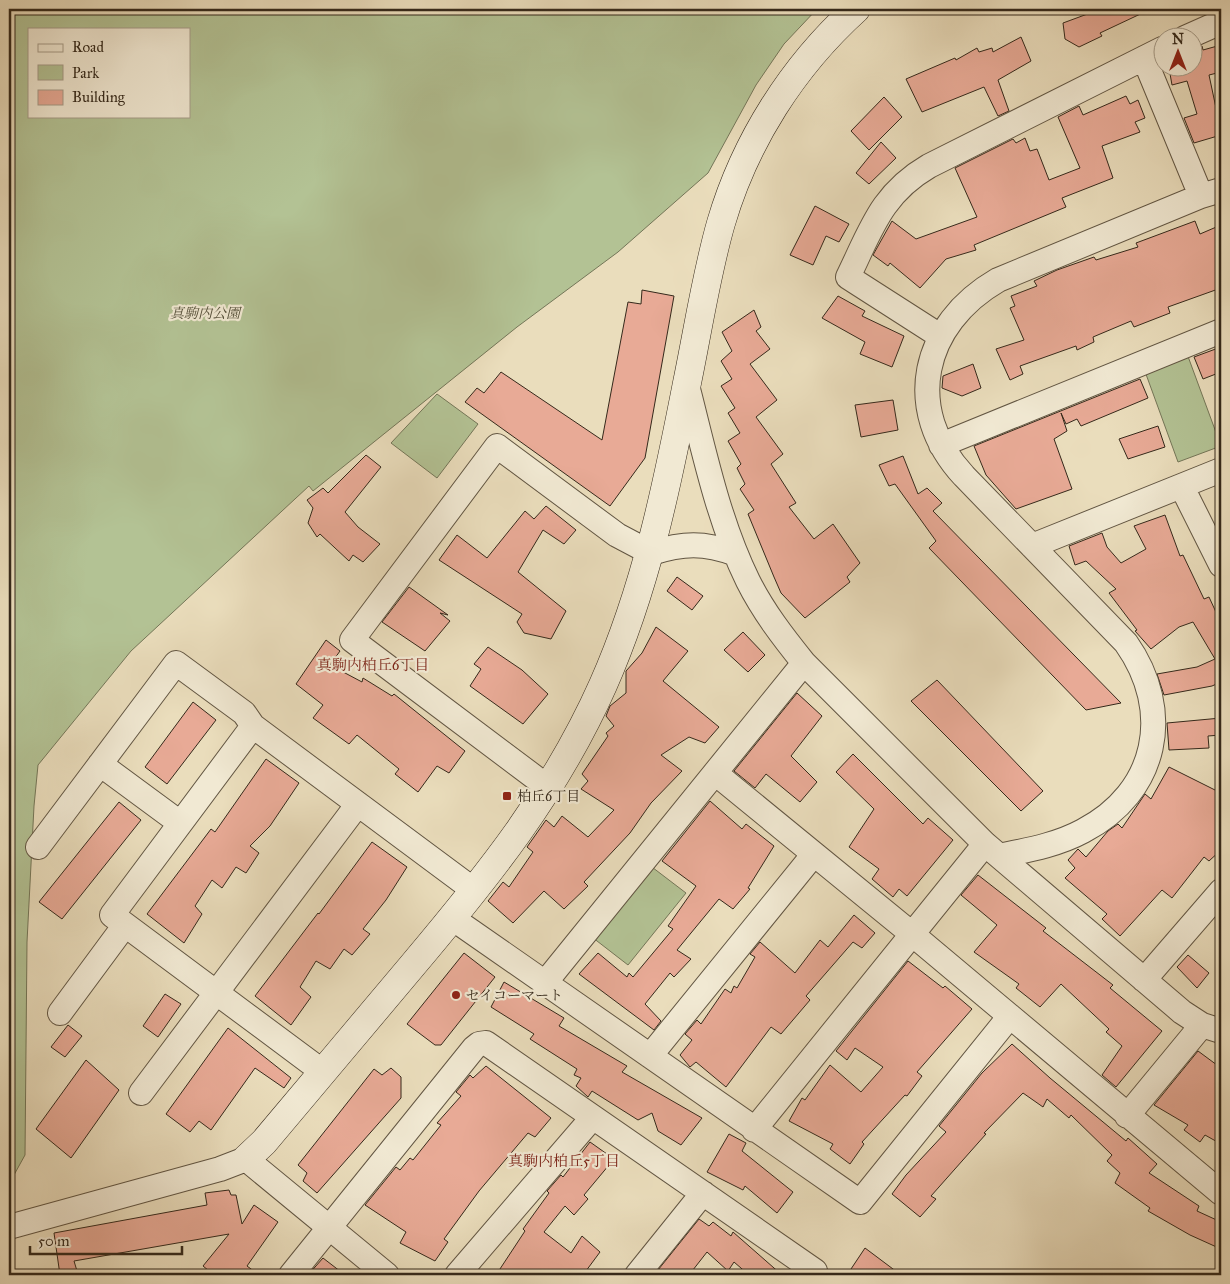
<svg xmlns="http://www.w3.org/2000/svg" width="1230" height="1284" font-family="'IM FELL Great Primer','Noto Serif JP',serif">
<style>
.green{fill:#b3c294;stroke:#747658;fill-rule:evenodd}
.building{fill:#e8aa96;stroke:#35291b}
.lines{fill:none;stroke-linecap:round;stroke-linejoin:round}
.street-casing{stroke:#625643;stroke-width:26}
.secondary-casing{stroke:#35291b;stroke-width:29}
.street{stroke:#f1e9d3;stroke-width:24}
.secondary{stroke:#f1e9d3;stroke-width:28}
.poi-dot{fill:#8f2418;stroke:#f1e9d3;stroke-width:2}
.labels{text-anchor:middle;stroke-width:4.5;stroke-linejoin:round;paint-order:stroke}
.park-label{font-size:14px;font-style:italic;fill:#544f39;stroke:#f1e9d3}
.poi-label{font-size:14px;fill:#35291b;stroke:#f1e9d3;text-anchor:start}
.neighbourhood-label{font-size:15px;fill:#7a1f14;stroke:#f1e9d3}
</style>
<rect width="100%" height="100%" fill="#eaddbc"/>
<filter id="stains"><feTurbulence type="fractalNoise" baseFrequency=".004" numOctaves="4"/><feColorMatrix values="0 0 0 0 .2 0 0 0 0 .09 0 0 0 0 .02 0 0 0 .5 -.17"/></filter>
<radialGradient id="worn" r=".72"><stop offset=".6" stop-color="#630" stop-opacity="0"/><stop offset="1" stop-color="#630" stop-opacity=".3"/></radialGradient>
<path class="green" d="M9 9H817L784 44 756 85 708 173 618 252 517 327 313 491 309 486 131 651 38 765 34 806 27 942 25 1155 9 1184ZM29 29H189V116H29Z
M1186 351 1221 446 1178 462 1143 366Z
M437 394 478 424 437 478 391 443Z
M644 861 686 893 628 965 588 934Z"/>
<path class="building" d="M1101 9H1151L1100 33 1102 36 1079 47 1065 39 1063 23Z
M1021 37 1031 61 998 80 1009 111 998 116 984 87 922 112 906 79 955 58 956 60 977 48 979 52 992 48 993 52Z
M1221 45V72L1209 75 1216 108 1221 107V135L1194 143 1184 118 1197 114 1187 81 1172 85 1169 68H1192V50L1202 46 1203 50Z
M1126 96 1130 104 1138 100 1145 118 1135 122 1140 132 1102 146 1113 178 1062 198 1066 207 974 245 976 250 946 259 920 288 890 263 888 266 873 255 892 221 916 239 977 217 955 168 1013 139 1016 143 1025 138 1030 151 1037 149 1049 180 1080 168 1058 117 1079 106 1083 115Z
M884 97 902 117 869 150 851 131Z
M881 142 896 158 869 184 856 173Z
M815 206 849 224 839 242 826 236 813 265 790 255Z
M1195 221 1200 234 1221 225V288L1168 307 1170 313 1134 327 1131 321 1093 337 1094 342 1077 350 1076 346 1020 366 1023 374 1010 380 996 349 1024 340 1010 308 1015 306 1011 296 1037 286 1034 281 1057 270 1094 257 1096 260 1138 247 1136 243Z
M642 290 674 296 645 458 610 506 465 402 477 388 484 393 501 372 602 440 628 302 641 304Z
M838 296 865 311 862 316 904 336 892 367 860 354 865 342 822 318Z
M754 310 761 327 756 331 770 349 750 364 777 400 756 417 783 454 771 464 796 503 789 507 814 539 833 524 860 563 847 577 850 582 805 618 781 593 774 577 748 514 754 510 740 489 745 484 737 468 741 464 728 441 740 433 728 413 735 408 721 386 732 379 721 361 732 351 722 332Z
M1221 347V372L1203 379 1194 357Z
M973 364 981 388 962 396 942 388 943 376Z
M1140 379 1148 398 1081 426 1077 419 1066 424 1061 413 1067 431 1054 439 1072 489 1016 509 986 475 974 446Z
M893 400 898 430 861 437 855 405Z
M1158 426 1165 447 1128 459 1119 439Z
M366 455 381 467 345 512 358 527 380 544 363 562 353 555 349 561 320 534 317 537 308 523 313 508 307 500 323 488 328 493Z
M903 456 918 494 927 488 942 503 933 511 1121 703 1086 710 929 548 936 541 895 484 889 486 879 465Z
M546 506 576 530 564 544 543 530 518 572 566 611 551 639 524 633 517 622 522 614 439 560 457 535 487 558 525 511 534 519Z
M1165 515 1180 556 1183 555 1204 599 1209 597 1221 623V682L1212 686 1164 695 1157 674 1197 667 1215 659 1193 622 1179 627 1151 649 1135 631 1137 630 1109 593 1116 589 1086 561 1075 565 1069 546 1102 533 1107 547 1121 563 1146 549 1134 526Z
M677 577 703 596 692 610 667 591Z
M409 587 448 615 440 613 450 621 425 651 382 622Z
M656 627 688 651 663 681 719 727 705 743 689 737 661 755 682 771 651 803 630 833 584 882 588 886 564 909 544 891 513 923 488 901 503 882 509 887 533 852 527 847 546 820 554 827 562 816 588 837 614 810 581 789 588 781 582 774 608 736 606 733 614 726 606 716 610 706 626 693V671L642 653Z
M743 632 765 655 748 672 724 650Z
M326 640 340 651 330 665 362 682 363 678 392 696 394 694 465 751 449 773 437 766 418 792 395 774 399 769 357 735 349 744 313 718 323 705 296 684Z
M488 647 522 670 548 694 523 724 470 686 481 669 474 664Z
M937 680 1043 791 1021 811 911 701Z
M797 693 822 716 791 756 817 782 800 802 766 774 755 788 734 771Z
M193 702 216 720 167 784 145 767Z
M1221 718V735L1208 736 1209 748 1169 750 1167 723Z
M853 754 923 824 928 818 953 840 907 896 899 889 893 897 872 879 879 869 849 847 874 809 836 772Z
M266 759 299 783 270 826 250 846 259 853 246 873 236 867 222 888 212 880 195 906 202 914 184 943 147 914 211 829 215 832Z
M1169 767 1221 793V850L1209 861 1204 857 1172 898 1162 890 1120 936 1102 919 1107 914 1065 878 1075 868 1068 860 1078 849 1086 857 1108 831 1118 824 1122 828 1145 794 1151 799Z
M710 801 742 829 746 824 774 846 748 888 750 889 733 909 719 899 677 950 691 959 674 977 670 973 645 1004 661 1021 654 1030 579 974 598 953 627 977 629 973 633 977 673 929 668 926 696 886 662 861Z
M119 802 141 820 62 919 39 902Z
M372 842 407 867 386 900 363 929 370 934 352 955 344 949 330 969 316 961 300 987 311 997 291 1025 255 996 318 913 319 914Z
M978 875 1046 928 1043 931 1113 985 1110 988 1162 1031 1116 1087 1102 1075 1122 1046 1106 1032 1109 1029 1061 984 1040 1007 1016 988 1019 984 974 952 997 925 961 895Z
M854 915 875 933 862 948 853 942 806 996 810 1000 781 1034 771 1027 726 1087 696 1062 690 1067 680 1055 692 1040 685 1034 697 1020 701 1024 725 989 731 993 734 986 737 988 755 957 750 954 760 942 795 973 820 940 828 947Z
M464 953 495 977 441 1045H435L407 1024Z
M1188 955 1209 973 1197 988 1177 967Z
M908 961 943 988 945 986 972 1009 917 1072 922 1076 907 1096 905 1095 862 1142 864 1144 850 1164 830 1149 833 1144 789 1121 802 1098 805 1100 830 1065 861 1092 883 1067 855 1048 847 1060 836 1051Z
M504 982 564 1018 559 1026 627 1066 622 1072 702 1118 681 1145 658 1131 652 1113 638 1120 592 1091 588 1097 576 1086 581 1078 574 1075 577 1069 530 1039 534 1034 491 1007Z
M165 994 181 1004 158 1037 143 1026Z
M68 1025 82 1036 65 1057 51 1047Z
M228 1028 291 1078 284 1088 255 1068 211 1130 199 1121 190 1132 166 1114Z
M1012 1044 1050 1078 1126 1141 1128 1138 1157 1164 1149 1173 1199 1206 1197 1211 1221 1222V1249L1190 1235 1148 1211 1150 1208 1115 1183 1120 1173 1107 1161 1112 1155 1071 1115 1069 1118 1047 1099 1043 1107 1023 1093 984 1133 986 1134 931 1196 936 1199 920 1217 892 1194 906 1175 946 1132 939 1126 982 1073Z
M1198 1051 1221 1068V1144L1205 1135 1200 1142 1184 1130 1188 1125 1154 1105Z
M86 1060 119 1090 71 1158 36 1129Z
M486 1066 551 1118 535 1137 528 1133 479 1191 444 1239 448 1242 435 1261 400 1243 406 1232 365 1205 396 1167 400 1170 410 1158 413 1160 441 1125 437 1123 461 1096 456 1092 470 1075 473 1078Z
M391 1068 401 1077V1098L317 1193 303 1181 307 1173 298 1165 374 1069 382 1075Z
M729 1134 746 1143 742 1151 793 1192 777 1213 745 1186 743 1190 707 1172Z
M590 1142 614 1159 584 1195 588 1199 574 1215 565 1206 544 1232 571 1253 582 1236 600 1252 583 1275H496L525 1231 523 1229 549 1193 547 1191 561 1175 563 1177Z
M229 1190 231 1195H236L242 1224 254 1205 278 1222 247 1266 259 1275H214L203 1266 229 1234 74 1261 77 1271 60 1275 54 1233 207 1205 205 1193Z
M699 1219 709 1226 713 1222 731 1236 733 1232 782 1275H749L734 1262 728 1271 707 1252 689 1275H654Z
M865 1248 901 1275H847Z
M323 1258 345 1275H308Z"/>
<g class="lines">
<g class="street-casing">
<path id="street" d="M1185 38 1221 22
M1144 58 1201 196
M940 336 848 277C871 230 881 194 929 166L1162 49
M687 385C704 451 718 520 748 581 763 611 783 637 804 663L985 844 1182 1012 1202 1025 1221 1031
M941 445 1221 331
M1182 487 1221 565
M1032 546 1221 470
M253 726 112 915 323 1072
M100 764 180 823
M715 773 912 934 1221 1193
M549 788 352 640 497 446 617 535 651 553C683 543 704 542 736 554
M38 847 176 663 244 713 253 726 475 891
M999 856C1028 850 1057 845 1083 831 1158 792 1174 711 1126 643L964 476C902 409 922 324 998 280L1201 196 1221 190
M452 918 860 1202 1010 1016
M1144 980 1221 891
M544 984 804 663
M60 1013 125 925
M650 1056 814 854
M141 1093 358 804
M1127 1116 1202 1025
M754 1130 985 844
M9 1227 220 1169 246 1159 387 1275
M291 1275 474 1048 479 1044 486 1043 815 1271 811 1275
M457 1275 593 1117
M637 1275 703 1193"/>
</g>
<g class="secondary-casing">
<path id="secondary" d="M246 1159 264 1142C313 1083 363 1025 412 966 487 877 555 793 603 685 646 588 667 486 687 383 698 330 706 275 721 223 745 141 793 66 856 9"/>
</g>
<use href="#street" class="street"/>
<use href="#secondary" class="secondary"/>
</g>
<g class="poi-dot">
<rect x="502" y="791" width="10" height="10" rx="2.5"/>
<circle cx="456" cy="995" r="5"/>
</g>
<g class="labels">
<g class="park-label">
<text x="205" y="318">真駒内公園</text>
</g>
<g class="poi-label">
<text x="517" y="801">柏丘6丁目</text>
<text x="466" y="1000">セイコーマート</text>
</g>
<g class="neighbourhood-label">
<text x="373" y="670">真駒内柏丘6丁目</text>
<text x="564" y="1166">真駒内柏丘5丁目</text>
</g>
</g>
<rect width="1230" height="1284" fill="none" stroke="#eaddbc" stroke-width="30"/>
<rect x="10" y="10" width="1210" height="1264" fill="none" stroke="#35291b" stroke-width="2.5"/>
<rect x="15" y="15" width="1200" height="1254" fill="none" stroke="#35291b"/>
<rect x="28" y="28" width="162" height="90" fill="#f1e9d3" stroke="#a69c89"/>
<rect x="38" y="44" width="25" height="8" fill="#f1e9d3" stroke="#a69c89"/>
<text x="72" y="52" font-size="15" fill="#35291b">Road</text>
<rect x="38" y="65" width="25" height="15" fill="#b3c294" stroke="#a69c89"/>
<text x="72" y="78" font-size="15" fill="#35291b">Park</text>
<rect x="38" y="90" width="25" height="15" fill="#e8aa96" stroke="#a69c89"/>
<text x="72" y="102" font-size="15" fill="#35291b">Building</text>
<g transform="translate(1178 52)"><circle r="24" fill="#f1e9d3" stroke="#a69c89"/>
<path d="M0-4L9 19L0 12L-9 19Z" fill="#8f2418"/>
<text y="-8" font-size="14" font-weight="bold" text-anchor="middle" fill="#35291b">N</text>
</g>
<path d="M30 1246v8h152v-8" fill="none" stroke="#35291b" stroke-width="2.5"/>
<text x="38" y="1246" font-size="15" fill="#35291b" stroke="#f1e9d3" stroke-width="4" paint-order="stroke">50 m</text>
<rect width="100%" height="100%" filter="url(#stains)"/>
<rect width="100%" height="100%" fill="url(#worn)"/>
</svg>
